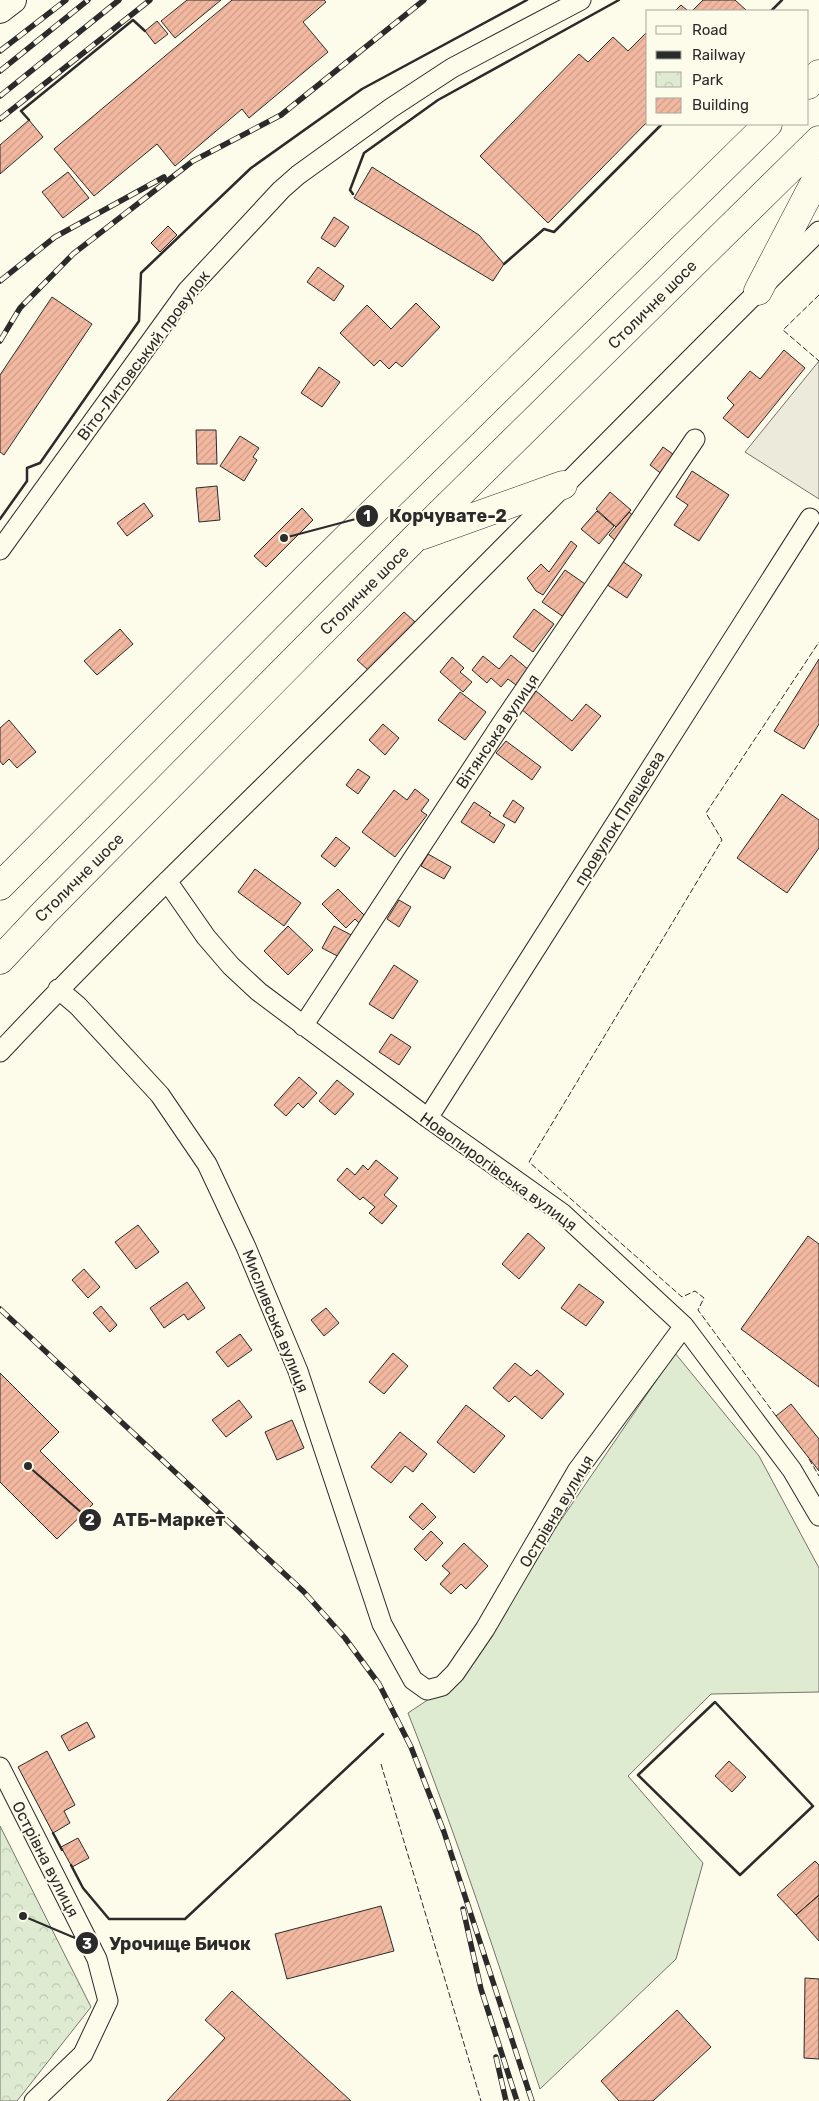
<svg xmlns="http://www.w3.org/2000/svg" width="819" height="2101" font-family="Rubik,sans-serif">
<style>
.green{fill:#deebd1;stroke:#74746e}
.park{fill:url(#park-crowns);stroke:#74746e}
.parking{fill:#eceadb;stroke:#74746e}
.building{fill:url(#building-hatch);stroke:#2b2b2b}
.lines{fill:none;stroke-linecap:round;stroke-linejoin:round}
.street-casing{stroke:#2b2b2b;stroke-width:21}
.secondary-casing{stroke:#2b2b2b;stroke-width:28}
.highway-casing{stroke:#2b2b2b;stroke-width:29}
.street{stroke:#fdfbea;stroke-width:19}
.secondary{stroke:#fdfbea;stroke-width:26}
.highway{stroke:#fdfbea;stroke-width:28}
.rail-casing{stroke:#2b2b2b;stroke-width:5.5}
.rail{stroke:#fdfbea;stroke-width:4;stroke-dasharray:11;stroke-linecap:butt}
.fence{stroke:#2b2b2b;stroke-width:1;stroke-dasharray:6 2.5;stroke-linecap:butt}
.wall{stroke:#2b2b2b;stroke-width:2.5}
.labels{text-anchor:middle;stroke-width:4;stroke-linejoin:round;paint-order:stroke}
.street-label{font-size:16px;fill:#2b2b2b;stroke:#fdfbea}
.leader{fill:none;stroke:#2b2b2b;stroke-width:2}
.callout-dot{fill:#2b2b2b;stroke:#fdfbea;stroke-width:2}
.mark-label{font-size:15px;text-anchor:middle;font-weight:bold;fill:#fff}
.callout-label{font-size:18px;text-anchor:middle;font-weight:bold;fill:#2b2b2b;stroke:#fdfbea;stroke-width:4;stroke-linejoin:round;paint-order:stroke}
</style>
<defs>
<pattern id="park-crowns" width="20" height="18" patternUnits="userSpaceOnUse" patternTransform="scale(1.25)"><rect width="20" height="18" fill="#deebd1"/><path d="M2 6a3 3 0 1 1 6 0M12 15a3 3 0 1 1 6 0" fill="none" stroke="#bfcab4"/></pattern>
<pattern id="building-hatch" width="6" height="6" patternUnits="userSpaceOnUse" patternTransform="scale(1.25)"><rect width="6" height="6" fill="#f2b8a0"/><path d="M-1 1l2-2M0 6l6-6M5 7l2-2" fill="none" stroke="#d09e8a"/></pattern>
</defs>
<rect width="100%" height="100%" fill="#fdfbea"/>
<path class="green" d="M675 1353 759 1456 819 1568V1692L711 1694 628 1776 703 1863 676 1959 540 2089C498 1963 457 1836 408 1713L447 1687Z"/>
<path class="park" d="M0 1826 91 2007 17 2101H0Z"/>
<path class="parking" d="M819 361V499L745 452Z"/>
<path class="building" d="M187 0H221L175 38 161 21Z
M232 0H324L326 2 303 22 328 52 249 118 242 109 175 166 157 144 94 196 54 149Z
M703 0H735L747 11H692Z
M681 5 688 11H675Z
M157 21 168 34 155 44 145 31Z
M648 31V121L548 223 480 156 579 54 588 62 613 37 628 51Z
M29 120 43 137 0 174V145Z
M372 167 479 235 504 264 493 281 354 198Z
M68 172 89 198 63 218 42 192Z
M334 217 349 227 335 247 321 238Z
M168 226 177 235 160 252 151 243Z
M318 267 344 286 334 301 307 282Z
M52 297 92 324 4 455 0 452V375Z
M416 303 440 327 402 367 396 362 389 369 380 360 374 366 340 333 367 305 391 329Z
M784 350 805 368 748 438 723 418 734 405 727 398 750 371 760 379Z
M319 367 340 382 322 407 301 393Z
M196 430H216L217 464H197Z
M240 436 259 448 253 457 257 460 244 481 220 466Z
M663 447 677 457 663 475 650 465Z
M692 471 729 495 699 541 674 525 688 505 676 497Z
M217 486 220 520 199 522 196 488Z
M610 492 631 510 616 527 596 509Z
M144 503 153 516 127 536 117 523Z
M302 508 313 520 266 567 254 556Z
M597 511 614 526 599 544 581 529Z
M629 512 637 519 617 542 609 535Z
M571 541 577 546 543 595 536 591 527 578 541 564 549 572Z
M622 561 642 575 627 598 606 584Z
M565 570 588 586 565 618 542 602Z
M534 609 554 624 533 652 513 637Z
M404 612 415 622 368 670 357 660Z
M120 629 133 644 97 675 84 661Z
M511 655 529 670 516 685 508 679 501 687 491 678 487 683 472 670 483 656 499 669Z
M452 657 464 668 460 672 472 682 463 692 440 672Z
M819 659V724L804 749 774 731Z
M536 691 572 721 586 704 601 716 572 751 521 709Z
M460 692 486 712 465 740 438 720Z
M9 720 36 752 17 768 9 759 3 765 0 761V728Z
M383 724 399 738 385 755 369 740Z
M506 741 541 767 532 780 496 753Z
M358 769 370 777 358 794 346 785Z
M415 789 429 800 421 811 427 815 395 857 362 832 394 790 407 800Z
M782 794 819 820V848L787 893 737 858Z
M513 800 524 808 515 823 503 816Z
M474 802 491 813 489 815 505 825 494 843 461 822Z
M336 837 350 848 335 867 321 856Z
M428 854 451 867 444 879 421 866Z
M255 869 301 903 284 926 238 892Z
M338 889 366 917 359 923 355 919 346 928 322 904Z
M399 900 411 907 399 927 387 919Z
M288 926 313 950 288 975 264 951Z
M334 926 355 937 343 959 322 948Z
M394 965 418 981 393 1019 369 1004Z
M391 1034 411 1047 399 1065 379 1052Z
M299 1077 317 1093 303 1108 298 1103 286 1116 274 1105Z
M337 1080 354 1094 335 1115 319 1101Z
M376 1160 398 1178 384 1195 397 1206 382 1224 369 1213 375 1207 363 1197 360 1200 337 1180 347 1168 355 1175 363 1165 368 1170Z
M138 1225 159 1252 136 1269 115 1242Z
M528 1233 545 1248 519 1279 502 1264Z
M808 1236 819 1244V1387L741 1329Z
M84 1269 100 1287 88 1298 72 1280Z
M187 1282 205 1308 188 1320 184 1314 164 1328 150 1308Z
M579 1284 604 1302 586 1326 561 1308Z
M101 1306 117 1325 110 1332 93 1313Z
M326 1308 339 1323 324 1336 311 1320Z
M240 1334 252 1350 228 1367 216 1352Z
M393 1353 408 1366 384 1394 369 1382Z
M515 1363 531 1376 537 1370 564 1394 542 1419 515 1396 509 1402 493 1388Z
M0 1373 59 1432 40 1451 93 1504 57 1539 0 1482Z
M239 1400 252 1417 226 1437 212 1420Z
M791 1404 819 1439V1471L776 1416Z
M466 1405 505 1436 474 1473 437 1442Z
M292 1420 304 1448 277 1460 265 1432Z
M400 1432 427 1454 413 1472 405 1466 391 1483 371 1467Z
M422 1503 436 1517 423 1530 409 1517Z
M431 1531 443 1543 426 1561 414 1549Z
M464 1543 488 1566 466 1589 461 1584 451 1594 440 1584 450 1573 442 1566Z
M87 1722 95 1737 69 1751 61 1736Z
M47 1751 75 1805 64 1811 70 1823 53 1833 18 1767Z
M729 1761 746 1777 732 1792 715 1776Z
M78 1838 89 1858 72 1867 61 1847Z
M815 1861 819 1865V1895L796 1915 777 1895Z
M819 1895V1941L796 1915Z
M381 1906 394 1951 287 1979 275 1934Z
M805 1978 819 1979V2059L804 2058Z
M232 1991 351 2101H167L225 2038 205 2020Z
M677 2010 711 2047 653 2101H619L601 2081Z"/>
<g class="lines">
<g class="street-casing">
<path id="street" d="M0 550 187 291 281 190 298 175 391 108 452 68 581 0
M167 881 206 937 231 966 259 992 428 1118 562 1213 684 1326 792 1470 819 1516
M58 989 78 1006 160 1095 207 1164 246 1247 298 1371 382 1624 413 1680 427 1690 442 1686 455 1673 485 1629 577 1471 684 1326
M303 1026 502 723 695 439
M0 1052C117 927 241 810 362 689 515 537 665 382 819 231
M428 1118 810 518
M0 1767 97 1959 108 2001 83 2054 34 2101"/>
</g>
<g class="secondary-casing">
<path id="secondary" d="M0 10 13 0"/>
</g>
<g class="highway-casing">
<path id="highway" d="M808 85 819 74
M758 291 819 174
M423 535 563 485
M0 886 313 571 768 124
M0 960 45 912 415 538 819 140"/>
</g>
<use href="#street" class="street"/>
<use href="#secondary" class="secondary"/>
<use href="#highway" class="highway"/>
<g class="rail-casing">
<path id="rail" d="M0 51 66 0
M0 71 88 0
M0 96 119 0
M0 119 150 0
M0 281 55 237 164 177
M0 341 20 308 73 254 193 161 281 115 424 0
M0 1309 304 1592 345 1638 379 1684 411 1747 444 1832 532 2101
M463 1909 481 1989 517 2101
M496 2057 506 2101"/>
</g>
<use href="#rail" class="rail"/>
<path class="fence" d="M819 295 783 330 819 361
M776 1416 698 1310 704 1298 695 1291 682 1297 529 1162 722 840 706 813 819 642
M809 1459 819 1476
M381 1764 481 2101"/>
<path class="wall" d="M771 11 782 0
M29 120 21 111 133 20 145 31
M353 194 350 190 364 153 438 100 619 0
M504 264 544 229 554 232 662 124
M0 519 27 481V468L40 463 139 321 141 273 251 168 362 89 527 0
M715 1702 813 1806 740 1875 638 1775Z
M53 1833 62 1850
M71 1865 83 1888 109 1919H185L383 1734"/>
</g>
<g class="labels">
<g class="street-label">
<text transform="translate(652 304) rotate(-45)" y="6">Столичне шосе</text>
<text transform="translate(143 355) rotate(-53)" y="6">Віто-Литовський провулок</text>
<text transform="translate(364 590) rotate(-45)" y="6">Столичне шосе</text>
<text transform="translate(497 731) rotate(-56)" y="6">Вітянська вулиця</text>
<text transform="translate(619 818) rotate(-58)" y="6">провулок Плещеєва</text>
<text transform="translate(79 877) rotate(-45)" y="6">Столичне шосе</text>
<text transform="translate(499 1171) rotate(36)" y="6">Новопирогівська вулиця</text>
<text transform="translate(276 1321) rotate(68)" y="6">Мисливська вулиця</text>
<text transform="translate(556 1511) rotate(-59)" y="6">Острівна вулиця</text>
<text transform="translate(46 1859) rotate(63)" y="6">Острівна вулиця</text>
</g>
</g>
<path class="leader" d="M284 538L367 516M28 1466L90 1520M23 1916L87 1943"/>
<g class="callout-dot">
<circle cx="284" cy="538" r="5"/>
<circle cx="28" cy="1466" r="5"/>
<circle cx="23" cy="1916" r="5"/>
<circle cx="367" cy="516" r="12"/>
<circle cx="90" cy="1520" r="12"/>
<circle cx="87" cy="1943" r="12"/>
</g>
<g class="mark-label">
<text x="367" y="521">1</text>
<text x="90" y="1525">2</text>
<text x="87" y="1949">3</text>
</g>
<g class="callout-label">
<text x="448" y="522">Корчувате-2</text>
<text x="169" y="1526">АТБ-Маркет</text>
<text x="180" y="1950">Урочище Бичок</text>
</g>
<rect x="646" y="10" width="162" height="115" fill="#fdfbea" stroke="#a9a89e"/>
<rect x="656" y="26" width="25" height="8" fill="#fdfbea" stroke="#a9a89e"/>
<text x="692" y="35" font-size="15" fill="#2b2b2b">Road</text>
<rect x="656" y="51" width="25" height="8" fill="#2b2b2b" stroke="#a9a89e"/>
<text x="692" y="60" font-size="15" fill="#2b2b2b">Railway</text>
<rect x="656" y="72" width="25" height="15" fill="url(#park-crowns)" stroke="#a9a89e"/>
<text x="692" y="85" font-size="15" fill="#2b2b2b">Park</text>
<rect x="656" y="98" width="25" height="15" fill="url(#building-hatch)" stroke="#a9a89e"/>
<text x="692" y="110" font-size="15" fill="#2b2b2b">Building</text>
</svg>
